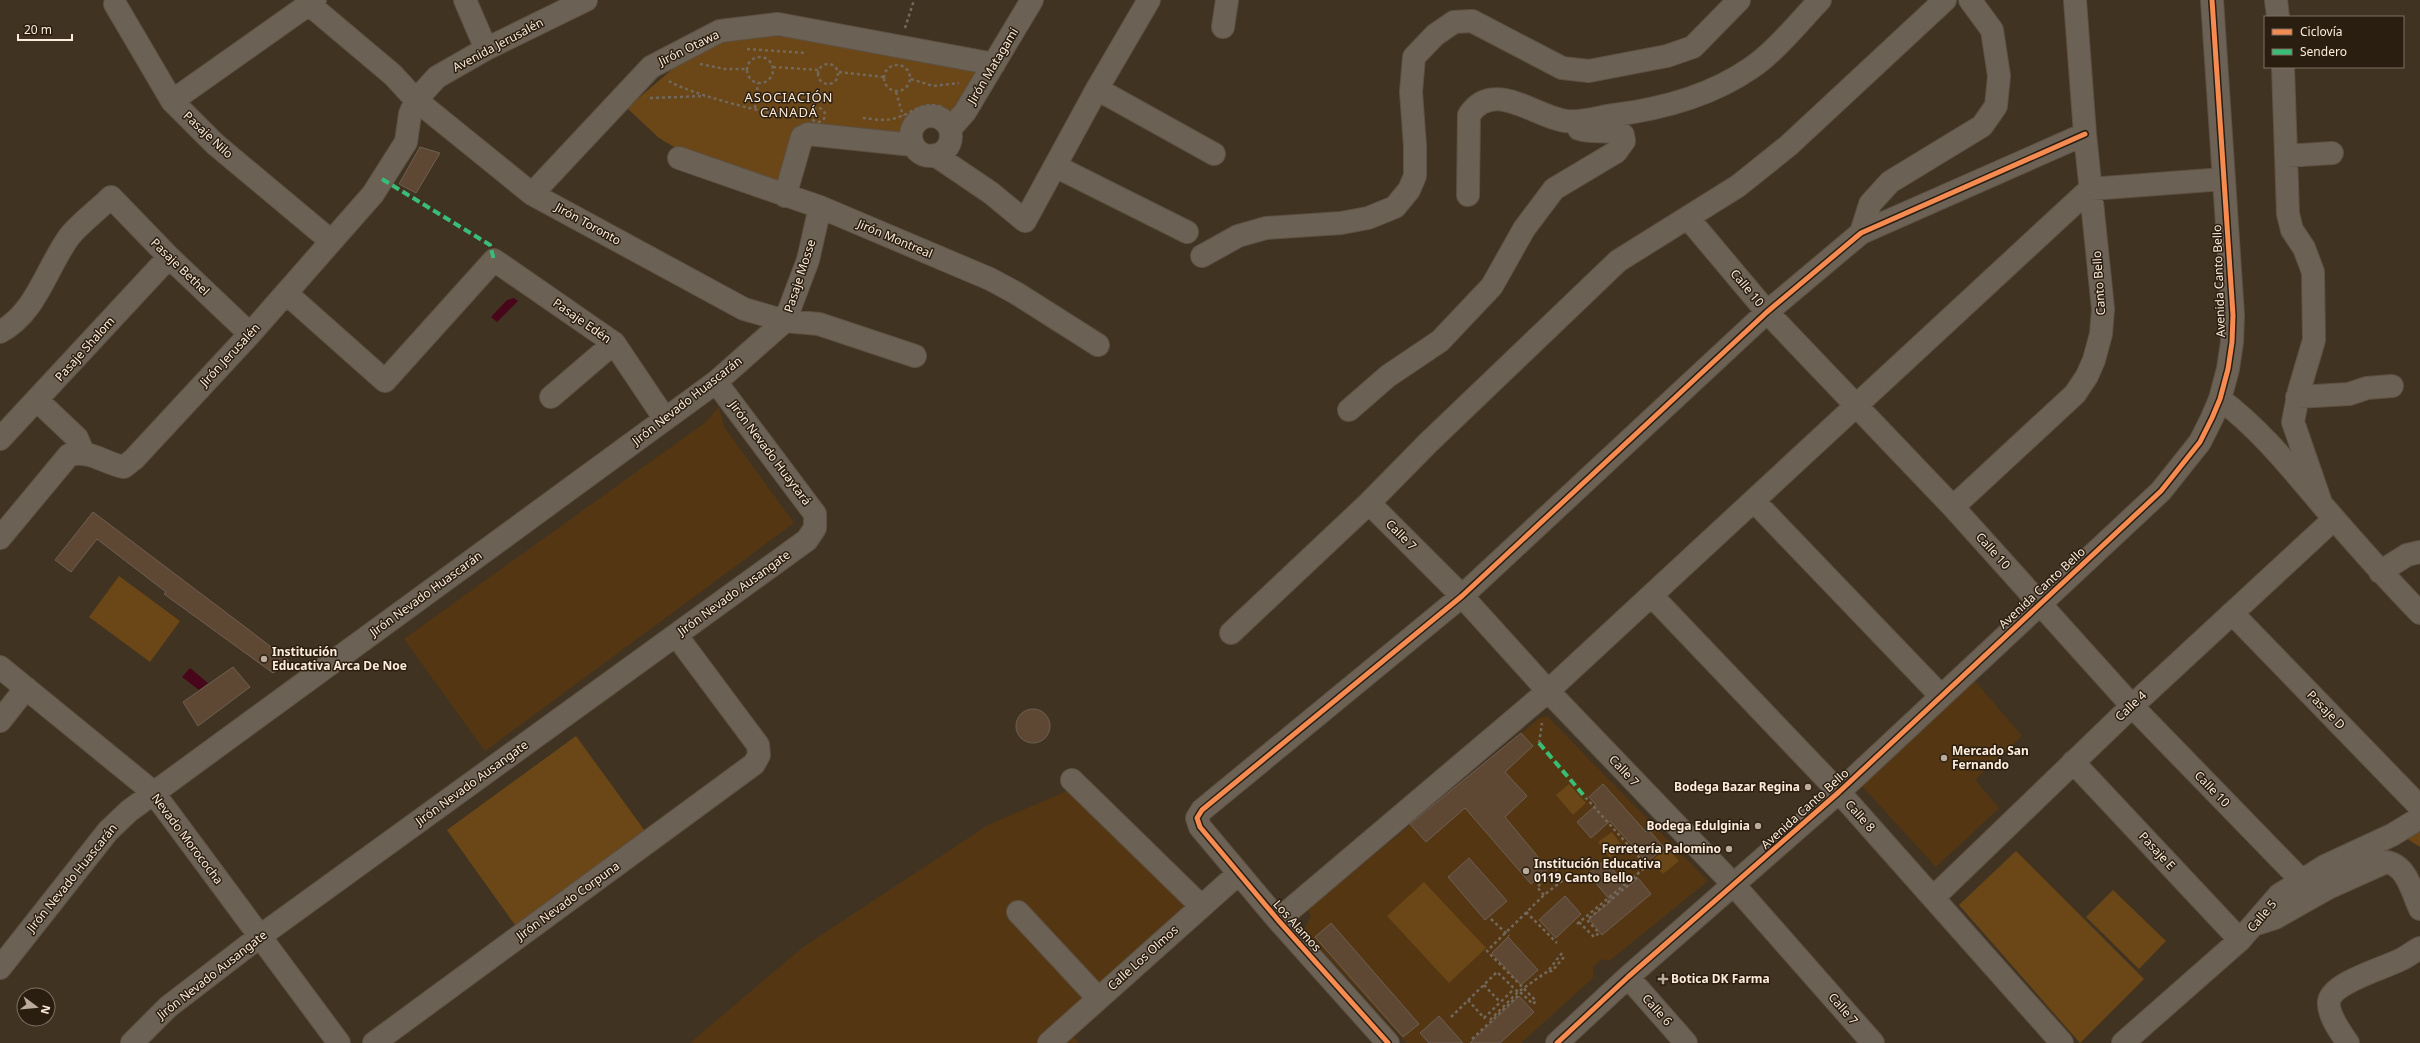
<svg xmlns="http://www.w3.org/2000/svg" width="2420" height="1043" font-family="'Noto Sans',sans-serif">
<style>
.built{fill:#543712}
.green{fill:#6b4717}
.water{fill:#48061b}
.building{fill:#5e4733;stroke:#6e6054}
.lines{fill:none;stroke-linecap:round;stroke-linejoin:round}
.minor-casing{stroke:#5d5143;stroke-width:24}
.path{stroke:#72685c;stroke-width:2.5;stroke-dasharray:3 3;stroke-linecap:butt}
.minor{stroke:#6c6155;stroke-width:22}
.quiet{stroke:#3abd76;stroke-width:4;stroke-dasharray:8 4;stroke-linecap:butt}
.cycleway-casing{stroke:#2a1e11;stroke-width:8}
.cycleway{stroke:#f68b52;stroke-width:5}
.poi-dot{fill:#bbab9a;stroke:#2a1e11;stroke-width:1.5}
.labels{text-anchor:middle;stroke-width:3;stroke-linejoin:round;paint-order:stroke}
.street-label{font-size:12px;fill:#fdecdb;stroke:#2a1e11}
.poi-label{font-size:12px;font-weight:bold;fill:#fdecdb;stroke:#2a1e11;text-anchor:start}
.neighbourhood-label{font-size:13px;letter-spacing:1px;fill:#fdecdb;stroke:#2a1e11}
</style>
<rect width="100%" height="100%" fill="#413321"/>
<path class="built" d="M719 407 724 427 794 523 485 751 404 639 706 422Z
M1973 679 2022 736 1975 780 1999 808 1936 867 1861 785Z
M1547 716 1708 881 1609 961 1602 959 1593 967V978L1521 1043H1407L1304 930 1311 916 1307 910 1540 718Z
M1090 781 1200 893 1060 1021 1079 1043H690L802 948 988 825Z"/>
<path class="green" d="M769 35 815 40 981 69 950 112C916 109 914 101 900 138L805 130 782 188 686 154 659 138 627 108 676 66 723 41Z
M119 576 180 621 150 662 89 617Z
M576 736 645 831 515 925 447 830Z
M1569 784 1586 803 1573 815 1556 795Z
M2420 826V847L2406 838Z
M1612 832 1623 847 1610 858 1598 842Z
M1667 848 1679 861 1663 874 1651 861Z
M2016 851 2144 979 2080 1043 1959 905Z
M1424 882 1486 948 1449 983 1387 916Z
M2113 890 2166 941 2139 969 2086 917Z"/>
<path class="water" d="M514 298 518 301 497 322 491 317 507 300Z
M190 668 208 683 199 690 182 677Z"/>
<path class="building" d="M420 147 440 153 416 193 399 184Z
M93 512 253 633 289 661 273 673 164 594 166 592 97 539 71 572 55 560Z
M233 667 250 687 198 726 183 702Z
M1016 726a17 17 0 1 1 34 0a17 17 0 1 1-34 0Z
M1521 733 1533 746 1505 772 1527 796 1505 817 1548 869 1531 884 1465 808 1426 842 1410 824Z
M1603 784 1646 832 1649 830 1664 848 1647 862 1610 821 1591 838 1577 822 1596 805 1589 797Z
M1469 858 1507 901 1485 920 1448 877Z
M1605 860 1627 887 1638 878 1651 894 1602 935 1589 919 1611 901 1588 874Z
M1565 896 1581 914 1556 938 1539 920Z
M1331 923 1419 1024 1403 1037 1315 937Z
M1508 937 1538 970 1521 985 1492 953Z
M1519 996 1534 1012 1500 1043H1470Z
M1439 1016 1463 1043H1429L1420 1033Z"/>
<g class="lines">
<g class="minor-casing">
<path id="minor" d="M465 0 486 49
M2276 0 2278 17
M115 4 172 101 215 144 331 241
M310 5 393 75 416 100 532 194 744 309 785 321 819 324 915 356
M1223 27 1227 0
M2283 67 2288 214 2292 230 2304 248 2313 272 2314 340 2299 391 2293 422 2321 503
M1097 89 1214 154
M172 101 315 0
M911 136a20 20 0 1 1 40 0a20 20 0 1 1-40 0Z
M950 129 965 112 1032 0
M935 155 991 193 1025 221 1097 89 1149 0
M2286 156 2332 153
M679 158 820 207 990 279 1016 293 1098 345
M1055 166 1187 232
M532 194 651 67 720 31 778 24 994 64
M1468 195 1469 115C1493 78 1535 117 1566 121 1580 123 1599 117 1614 115 1661 109 1712 95 1751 68 1775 52 1800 21 1820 0
M785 196 800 144 802 137 808 134 913 145
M1688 218 1767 312 1953 507 2132 706 2301 880
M1861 233 1870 204 1890 182 1982 126 1996 106 1999 76 1992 30 1970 0
M1202 256 1238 236 1266 228 1341 223 1368 218 1395 207 1409 190 1415 176V146L1411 92 1414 57 1435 35 1454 22 1472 21 1562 68 1589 71 1667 56 1693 47 1739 0
M286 293 385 381 494 260 614 343 665 419
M0 332C36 313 46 269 69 237 80 223 98 210 111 197L169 257 250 334
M551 397 614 343
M2297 397 2349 394 2367 388 2392 386
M2220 399C2261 430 2291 468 2324 507 2355 543 2387 579 2420 613
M38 401 77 438 83 452
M1349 410 1388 376 1440 341 1492 286 1524 229 1554 189 1616 152 1624 141 1623 135C1609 128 1593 134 1579 129
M0 439 169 257
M1754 501 1941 696
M1369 503 1462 596 1548 691 1734 885 1873 1043
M1953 507 2075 394 2087 376 2094 360 2101 334 2103 309 2085 134 2075 0
M0 538 69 455C92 450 101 462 124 467L134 459 250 334 373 194 406 142 410 114 416 100 437 77 486 49 586 0
M2380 572 2407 555 2420 552
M1652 596 1839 792 2062 1043
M2232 613 2420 807
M1231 633 1369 503 1428 443 1618 261 1738 186 1788 146 1945 0
M0 667 153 792 339 1043
M0 721 26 688
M2073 762 2240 940
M1072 780 1201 906
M1933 898 2132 706 2334 519
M1018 912 1098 998
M1278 920 1548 691 2090 189 2224 179
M2256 924 2275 918 2328 888 2386 862C2407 865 2412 892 2420 909
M0 968 108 831 129 811 716 382 785 321 808 260 820 207
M1628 977 1686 1043
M132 1043 168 1007 259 937 807 540 815 528V514L716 382
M374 1043 754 764 759 755 758 745 676 635
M1049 1043 1238 874
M1388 1043 1278 920 1200 827 1197 818 1202 810 1462 596 1767 312 1861 233 2085 134
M1557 1043 1628 977 1839 792 2161 491 2200 442 2212 418 2220 399 2228 369 2232 342 2233 315 2212 0
M2123 1043 2240 940 2279 895 2325 866 2392 835 2420 818
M2348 1043C2341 1033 2327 1014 2329 1001 2333 982 2385 968 2402 959 2408 956 2414 951 2420 948"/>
</g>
<path class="path" d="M905 28 914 0
M747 49 806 53
M747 70a13 13 0 1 1 26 0a13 13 0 1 1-26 0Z
M818 74a10 10 0 1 1 20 0a10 10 0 1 1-20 0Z
M700 64 725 69H747
M884 78a13 13 0 1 1 26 0a13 13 0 1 1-26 0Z
M773 67 819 70
M839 72 884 77
M911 79 933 86 959 83
M669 81C684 92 778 118 797 116
M896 92 903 116
M650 98 705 96
M755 108 758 83
M811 115a7 7 0 1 1 14 0a7 7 0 1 1-14 0Z
M863 118C872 119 883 121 892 119 911 115 922 100 942 107
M1539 743 1542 723
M1544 895 1537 887 1558 868
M1526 912 1557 943
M1491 919 1509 936
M1579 922 1594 937 1599 933 1587 920 1639 876
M1577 924 1647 866 1586 798
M1562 953 1548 971H1552L1565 956
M1484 985 1500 1002
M1468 1000 1484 1018 1513 990
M1451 1017 1497 972 1518 992
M1490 1020 1518 992 1548 971
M1472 1039 1521 993 1533 1004 1536 1001 1487 951 1544 895 1567 877"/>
<use href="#minor" class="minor"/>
<path class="quiet" d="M382 179 490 245 494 260
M1539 743 1586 798"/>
<g class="cycleway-casing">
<path id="cycleway" d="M1388 1043 1278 920 1200 827 1197 818 1202 810 1462 596 1767 312 1861 233 2085 134
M1557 1043 1628 977 1839 792 2161 491 2200 442 2212 418 2220 399 2228 369 2232 342 2233 315 2212 0"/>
</g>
<use href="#cycleway" class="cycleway"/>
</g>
<g class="poi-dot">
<circle cx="264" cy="659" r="4"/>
<circle cx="1944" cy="758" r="4"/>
<circle cx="1808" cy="787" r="4"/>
<circle cx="1758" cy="826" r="4"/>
<circle cx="1729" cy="849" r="4"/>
<circle cx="1526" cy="871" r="4"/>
<path d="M1661 973h4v4h4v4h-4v4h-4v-4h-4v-4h4z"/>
</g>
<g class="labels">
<g class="street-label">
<text transform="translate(498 45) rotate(-28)" y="4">Avenida Jerusalén</text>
<text transform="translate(689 48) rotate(-26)" y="4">Jirón Otawa</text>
<text transform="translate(993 66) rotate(-59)" y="4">Jirón Matagami</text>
<text transform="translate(208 135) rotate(43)" y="4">Pasaje Nilo</text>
<text transform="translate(588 224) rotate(29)" y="4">Jirón Toronto</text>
<text transform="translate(895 239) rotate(23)" y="4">Jirón Montreal</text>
<text transform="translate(180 267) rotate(44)" y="4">Pasaje Bethel</text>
<text transform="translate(800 276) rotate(-72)" y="4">Pasaje Mosse</text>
<text transform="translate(2219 281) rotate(-92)" y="4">Avenida Canto Bello</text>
<text transform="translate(2099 283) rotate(-94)" y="4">Canto Bello</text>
<text transform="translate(1747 288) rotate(50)" y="4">Calle 10</text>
<text transform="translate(582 321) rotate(35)" y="4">Pasaje Edén</text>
<text transform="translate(85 349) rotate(-48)" y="4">Pasaje Shalom</text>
<text transform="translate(230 355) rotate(-47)" y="4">Jirón Jerusalén</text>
<text transform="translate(687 401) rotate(-38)" y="4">Jirón Nevado Huascarán</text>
<text transform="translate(770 453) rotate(53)" y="4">Jirón Nevado Huaytará</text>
<text transform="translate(1401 535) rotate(45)" y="4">Calle 7</text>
<text transform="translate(1993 551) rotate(48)" y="4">Calle 10</text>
<text transform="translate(2042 588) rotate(-43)" y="4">Avenida Canto Bello</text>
<text transform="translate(734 593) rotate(-36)" y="4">Jirón Nevado Ausangate</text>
<text transform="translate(426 594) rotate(-36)" y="4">Jirón Nevado Huascarán</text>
<text transform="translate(2131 706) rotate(-43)" y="4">Calle 4</text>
<text transform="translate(2326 710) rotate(46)" y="4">Pasaje D</text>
<text transform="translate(1624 771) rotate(47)" y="4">Calle 7</text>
<text transform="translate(472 783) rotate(-36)" y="4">Jirón Nevado Ausangate</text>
<text transform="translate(2212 789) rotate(46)" y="4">Calle 10</text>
<text transform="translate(1805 809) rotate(-42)" y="4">Avenida Canto Bello</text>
<text transform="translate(1860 816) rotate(48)" y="4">Calle 8</text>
<text transform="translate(187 839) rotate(53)" y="4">Nevado Morococha</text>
<text transform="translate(2157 851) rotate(47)" y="4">Pasaje E</text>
<text transform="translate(72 878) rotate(-51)" y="4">Jirón Nevado Huascarán</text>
<text transform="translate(568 901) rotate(-36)" y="4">Jirón Nevado Corpuna</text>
<text transform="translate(2262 916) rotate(-50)" y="4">Calle 5</text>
<text transform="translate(1297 926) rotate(48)" y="4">Los Alamos</text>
<text transform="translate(1143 958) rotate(-42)" y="4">Calle Los Olmos</text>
<text transform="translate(212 975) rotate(-38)" y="4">Jirón Nevado Ausangate</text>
<text transform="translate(1843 1009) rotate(49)" y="4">Calle 7</text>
<text transform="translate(1657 1010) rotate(48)" y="4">Calle 6</text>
</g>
<g class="poi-label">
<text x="272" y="656">Institución<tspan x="272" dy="14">Educativa Arca De Noe</tspan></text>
<text x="1952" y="755">Mercado San<tspan x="1952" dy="14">Fernando</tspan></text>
<text x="1800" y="791" text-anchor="end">Bodega Bazar Regina</text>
<text x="1750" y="830" text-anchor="end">Bodega Edulginia</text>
<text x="1721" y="853" text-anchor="end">Ferretería Palomino</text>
<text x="1534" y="868">Institución Educativa<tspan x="1534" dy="14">0119 Canto Bello</tspan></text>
<text x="1671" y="983">Botica DK Farma</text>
</g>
<g class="neighbourhood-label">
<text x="789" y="102">ASOCIACIÓN<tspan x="789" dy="15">CANADÁ</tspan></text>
</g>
</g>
<rect x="2264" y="16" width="140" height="52" fill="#2a1e11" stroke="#7e7062"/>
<rect x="2272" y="29" width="20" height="6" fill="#f68b52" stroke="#7e7062"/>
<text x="2300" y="36" font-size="12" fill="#fdecdb">Ciclovía</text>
<rect x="2272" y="49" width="20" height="6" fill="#3abd76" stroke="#7e7062"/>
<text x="2300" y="56" font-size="12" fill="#fdecdb">Sendero</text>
<g transform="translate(36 1007) rotate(106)"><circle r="19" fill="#2a1e11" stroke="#7e7062"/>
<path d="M0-3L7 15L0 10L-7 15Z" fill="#bbab9a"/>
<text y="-6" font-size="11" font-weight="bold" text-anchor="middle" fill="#fdecdb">N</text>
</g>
<path d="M18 34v6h54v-6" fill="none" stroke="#fdecdb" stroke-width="2"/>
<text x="24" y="34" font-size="12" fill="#fdecdb" stroke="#2a1e11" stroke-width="3" paint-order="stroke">20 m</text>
</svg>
